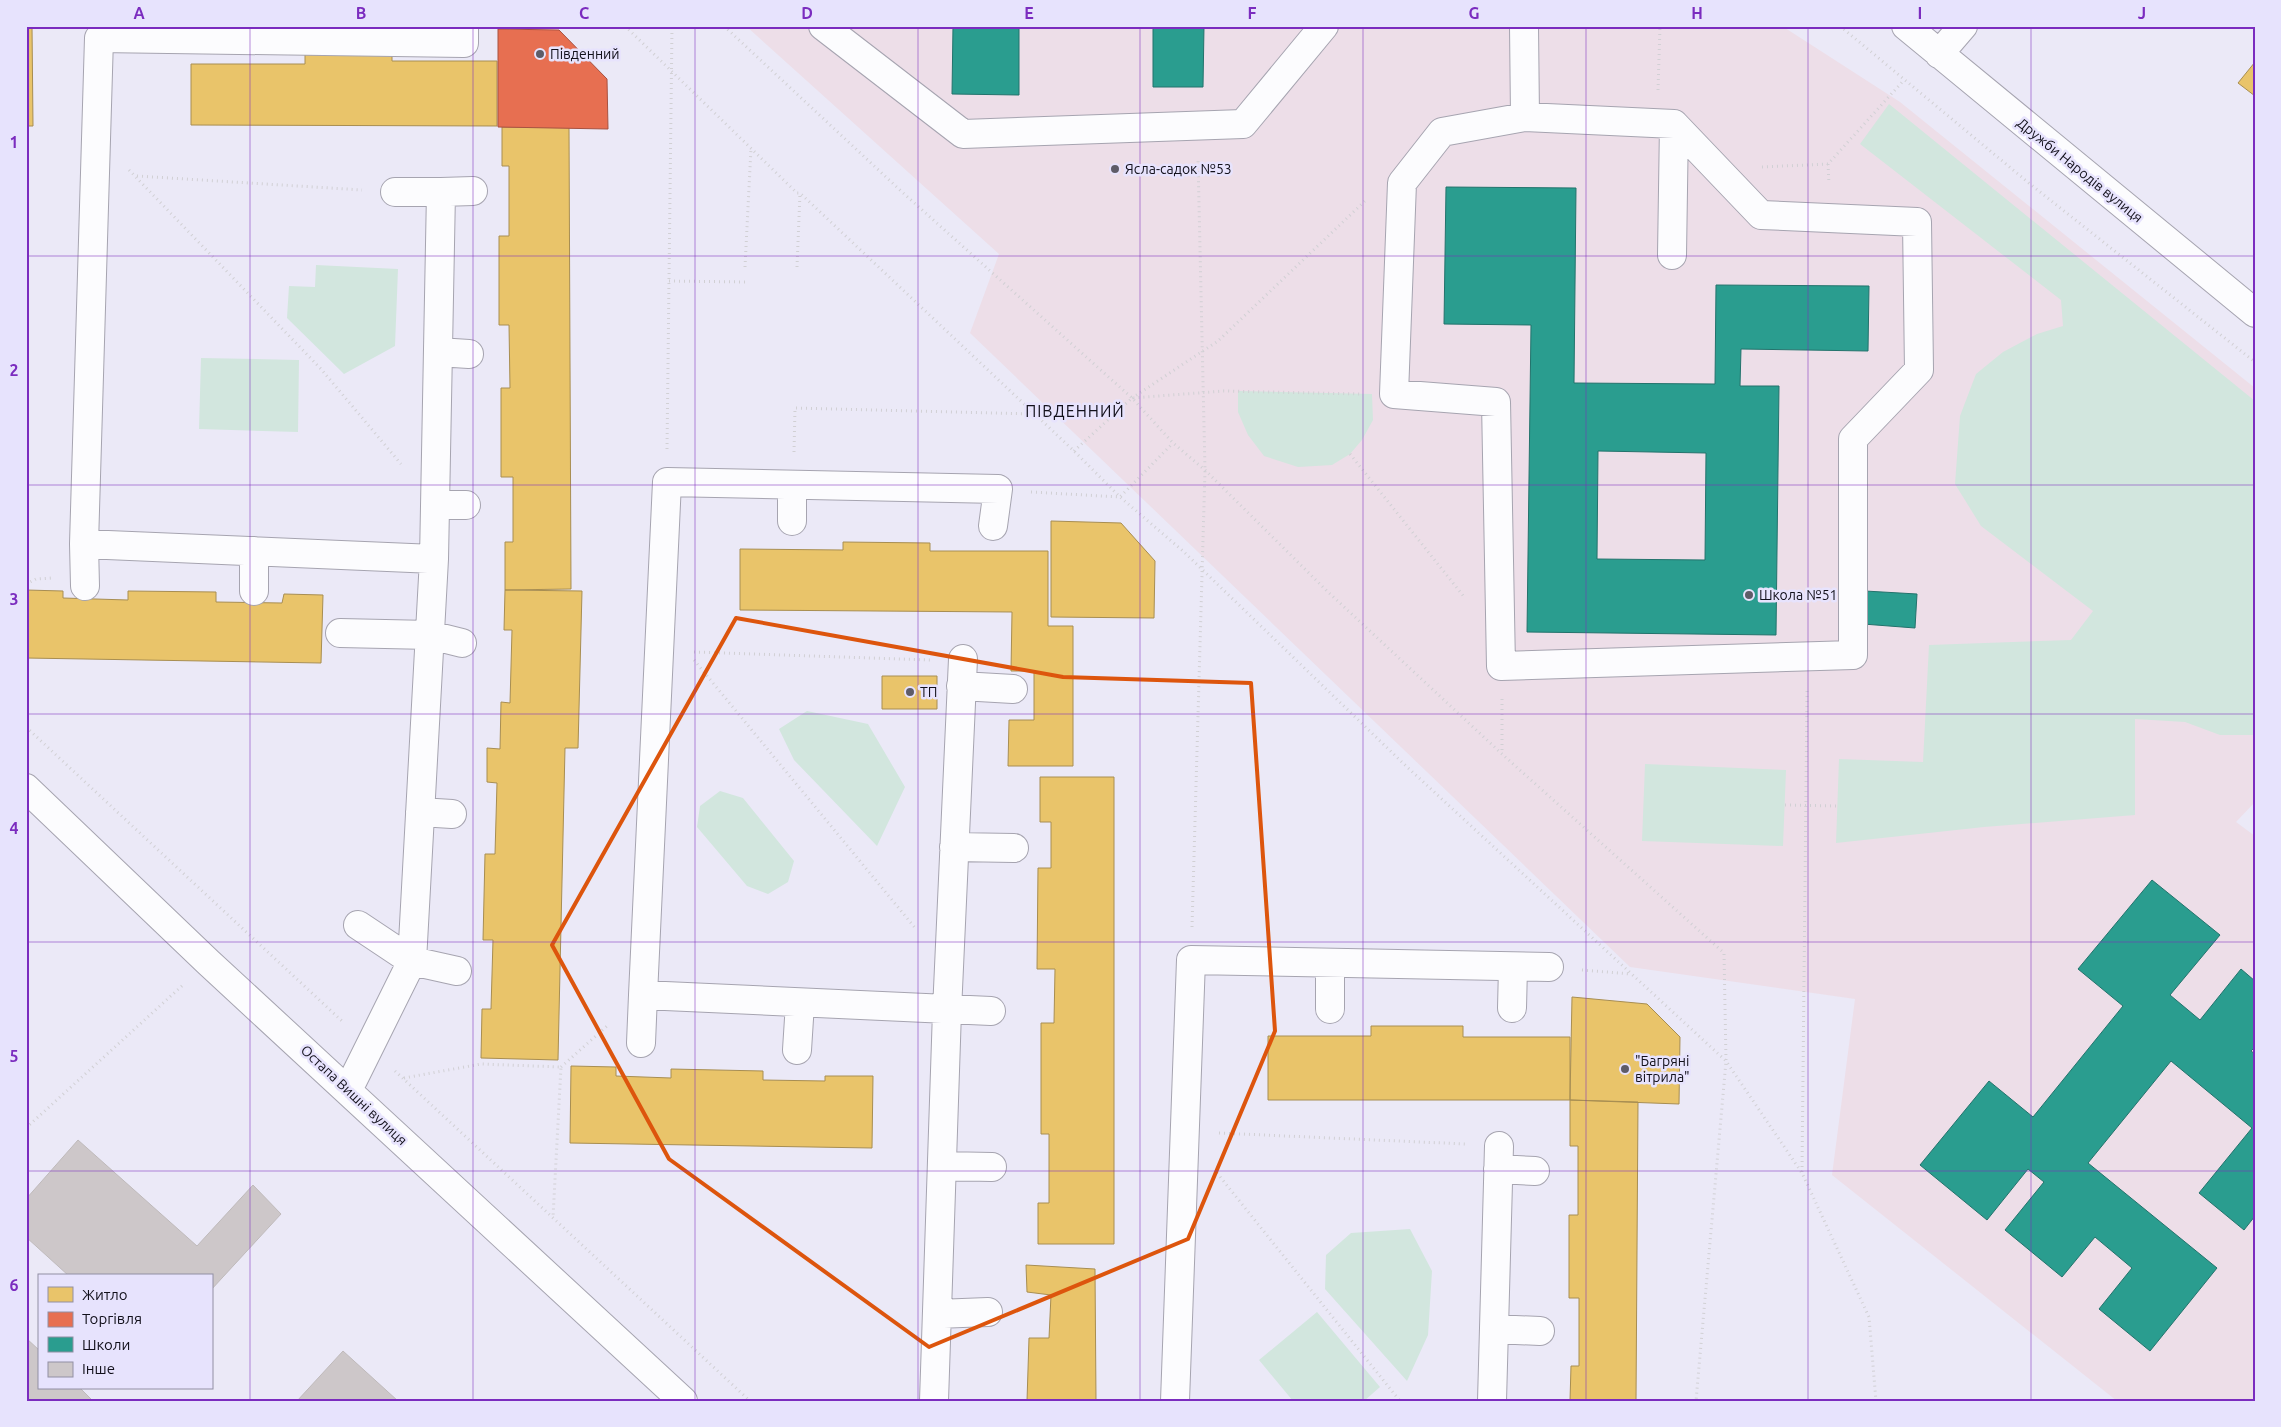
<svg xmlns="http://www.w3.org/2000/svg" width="2281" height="1427" font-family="Ubuntu,sans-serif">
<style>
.education{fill:#eddee8}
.green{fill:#d2e6de}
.homes{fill:#e9c46a;stroke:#a88e52}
.shops{fill:#e76f51;stroke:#a75241}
.schools{fill:#2a9d8f;stroke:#23736c;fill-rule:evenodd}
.building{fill:#cdc7c9;stroke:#bfbabb}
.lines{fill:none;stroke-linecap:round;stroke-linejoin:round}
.minor-casing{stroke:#a6a4b0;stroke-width:30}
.path{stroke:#d1d0d4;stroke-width:3;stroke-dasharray:1 4;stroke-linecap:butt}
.minor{stroke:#fcfcfe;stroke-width:28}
.marked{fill:none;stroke:#dd550d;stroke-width:4;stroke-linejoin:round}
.grid{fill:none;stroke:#7b2cbf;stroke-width:1;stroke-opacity:0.55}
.poi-dot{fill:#5e5c68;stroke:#e7e3fd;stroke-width:2}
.labels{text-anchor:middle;stroke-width:5;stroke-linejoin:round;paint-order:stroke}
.poi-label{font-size:14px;fill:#12101b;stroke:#e7e3fd;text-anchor:start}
.street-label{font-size:14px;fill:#12101b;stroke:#e7e3fd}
.quarter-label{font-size:16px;letter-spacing:1px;fill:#12101b;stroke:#e7e3fd}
.neatline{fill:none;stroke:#7b2cbf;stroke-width:2}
.grid-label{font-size:16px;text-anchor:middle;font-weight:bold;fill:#7b2cbf}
</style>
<rect width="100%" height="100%" fill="#ebe9f7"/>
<path class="education" d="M746 26H1782L1900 102 2255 388V802L2236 822 2255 836V1401H2117L1832 1175 1855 999 1630 967 970 333 999 254Z"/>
<path class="green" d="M1889 104 2255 401V735H2220L2185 722 2135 719V815L1984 827 1836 843 1839 759 1923 762 1929 645 2071 640 2093 611 1981 526 1955 484 1960 416 1976 374 2003 352 2037 334 2063 326 2061 300 1860 144Z
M316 265 398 269 395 346 344 374 287 318 289 286 315 287Z
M201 358 299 360 298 432 199 429Z
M1238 391 1372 394 1373 420 1362 440 1350 454 1332 465 1298 467 1264 456 1248 435 1238 412Z
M807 711 868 724 905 787 877 846 794 760 779 729Z
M1645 764 1786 770 1783 846 1642 841Z
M720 791 743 798 794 861 788 882 768 894 747 886 697 827 700 806Z
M1410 1229 1432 1271 1428 1335 1407 1381 1325 1289 1326 1255 1351 1233Z
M1317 1312 1380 1387 1364 1401H1293L1259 1360Z"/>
<path class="homes" d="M26 26H32L33 126H26Z
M305 52H392V61H497V126L191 125V64H305Z
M2255 62V96L2238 83Z
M502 127H569L571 589 505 590V542H513V477H501V388H510L509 325H499V236H509V166H502Z
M1051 521 1121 523 1155 561 1154 618 1051 617Z
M843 542 930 543V551H1048V626H1073V766H1008L1009 720H1034V671H1011L1012 612 740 610V549L843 550Z
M26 590 63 591V598L128 600V591L216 592V602L282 603 284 594 323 595 321 663 26 658Z
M505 590 582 591 578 748H565L558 1060 481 1058 482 1009H491L493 940H483L485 854H495L497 783 487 782V748L500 749 501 702 510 703 512 630H504Z
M882 676H937V709H882Z
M1040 777H1114V1244H1038V1203H1049V1134H1041V1023H1054L1055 969H1037L1038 868H1051V822H1040Z
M1572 997 1647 1004 1680 1037 1679 1104 1570 1100Z
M1371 1026H1463V1037H1570V1100H1268V1036H1371Z
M571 1066 616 1067V1076L671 1078V1069L763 1071V1080L825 1081V1076H873L872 1148 570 1143Z
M1570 1100 1638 1102 1636 1401H1570L1571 1366H1579V1298H1569V1215H1578V1146H1570Z
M1026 1265 1095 1269 1096 1401H1027L1029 1338H1049L1051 1295 1027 1292Z"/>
<path class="shops" d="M498 29 559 30 607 79 608 129 498 127Z"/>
<path class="schools" d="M953 26H1019V95L952 94Z
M1153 26H1204L1203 87H1153Z
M1446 187 1576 188 1574 383 1715 384 1716 285 1869 286 1868 351 1741 349 1740 386H1779L1776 635 1527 632 1531 325 1444 324ZM1598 451 1706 453 1705 560 1597 559Z
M1865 591 1917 594 1915 628 1863 624Z
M2152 880 2220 935 2170 995 2200 1020 2241 969 2255 981V1047L2251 1051 2255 1054V1216L2244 1230 2199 1193 2252 1128 2171 1061 2088 1163 2217 1268 2150 1351 2099 1309 2132 1268 2095 1237 2062 1277 2005 1230 2044 1182 2028 1169 1987 1220 1920 1165 1989 1081 2033 1117 2123 1006 2078 969Z"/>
<path class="building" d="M78 1140 197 1246 253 1185 281 1214 211 1290V1276H69L26 1237V1199Z
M26 1338 39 1350V1388H80L93 1401H26Z
M343 1351 398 1401H297Z"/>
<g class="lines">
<g class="minor-casing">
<path id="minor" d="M823 26 963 134 1243 124 1324 26
M1524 26 1525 117
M1906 26 2255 313
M1939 54 1963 26
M1525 117 1674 124 1761 215 1917 222 1919 370 1853 439V655L1501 666 1496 402 1394 394 1402 183 1442 132Z
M441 192 473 191
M1672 255 1674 124
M438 352 469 354
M435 505H466
M792 521V485
M84 544 85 586
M254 551V591
M434 559 84 544 99 38 464 43V26
M340 633 430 635 462 643
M961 686 1013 689
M26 788 208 962 683 1401
M420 812 452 814
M954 847 1014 848
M358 925 412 961 457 971
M1330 963V1009
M1512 1008 1513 967
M991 1011 643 995 667 482 998 489 993 526
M641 1043 643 995
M797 1050 800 1003
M348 1090 412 961 434 559 441 192H395
M942 1166 992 1167
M1498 1169 1535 1171
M937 1314 988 1312
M1494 1329 1540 1331
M934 1401 947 1011 963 659
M1175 1401 1191 960 1549 967
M1492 1401 1499 1146"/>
</g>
<path class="path" d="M625 26 797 193H800L1074 451 1120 497 1183 551 1406 766 1726 1061 1696 1401
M724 26 901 191 1132 398 1173 443 1205 470 1327 591 1502 754 1724 953 1726 1061 1802 1173 1869 1317 1876 1401
M1840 26 2030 184 2255 362
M1658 90 1660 26
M1828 164 1829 184
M1762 167 1828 164 1904 80
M129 170 321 369 401 464
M137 176 362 190
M745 267 751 148
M797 267 800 193
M669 281 745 282
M1132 398 1218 341 1367 199
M667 449 672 26
M1074 451 1132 398 1224 391 1361 394
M794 452 795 408 1035 414
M1350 454 1465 598
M1031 492 1120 497 1173 443
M26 584 36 579 52 578
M694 652 930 660
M694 660 916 929
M1502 699V754
M26 727 343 1022
M1785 805 1837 806
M1192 927 1205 470 1198 159
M1582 970 1631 974
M561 1067 607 1026
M395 1071 750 1401
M404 1078 481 1064 561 1067 553 1217
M26 1128 184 984
M1219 1133 1465 1144
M1802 1172 1807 691
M1217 1173 1400 1401
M2156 1401 2157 1400"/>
<use href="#minor" class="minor"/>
</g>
<path class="marked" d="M736 618 1063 677 1251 683 1275 1031 1188 1239 929 1347 669 1159 552 945Z"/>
<path class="grid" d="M250 26V1401M473 26V1401M695 26V1401M918 26V1401M1140 26V1401M1363 26V1401M1586 26V1401M1808 26V1401M2031 26V1401M26 256H2255M26 485H2255M26 714H2255M26 942H2255M26 1171H2255"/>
<g class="poi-dot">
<circle cx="540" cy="54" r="5"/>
<circle cx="1115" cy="169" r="5"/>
<circle cx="1749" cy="595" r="5"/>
<circle cx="910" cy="692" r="5"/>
<circle cx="1625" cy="1069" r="5"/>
</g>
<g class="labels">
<g class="poi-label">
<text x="550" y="59">Південний</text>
<text x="1125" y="174">Ясла-садок №53</text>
<text x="1759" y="600">Школа №51</text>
<text x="920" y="697">ТП</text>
<text x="1635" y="1066">"Багряні<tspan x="1635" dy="16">вітрила"</tspan></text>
</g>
<g class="street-label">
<text transform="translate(2080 170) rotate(39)" y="5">Дружби Народів вулиця</text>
<text transform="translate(354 1095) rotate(43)" y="5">Остапа Вишні вулиця</text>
</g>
<g class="quarter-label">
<text x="1075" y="417">ПІВДЕННИЙ</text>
</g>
</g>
<rect width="2281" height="1427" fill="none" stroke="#e7e3fd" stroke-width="55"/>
<rect x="38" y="1274" width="175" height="115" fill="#e7e3fd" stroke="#928fa3"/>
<rect x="48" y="1287" width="25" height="15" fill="#e9c46a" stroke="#928fa3"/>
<text x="82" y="1300" font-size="15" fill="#12101b">Житло</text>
<rect x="48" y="1312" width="25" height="15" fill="#e76f51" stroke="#928fa3"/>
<text x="82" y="1324" font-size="15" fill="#12101b">Торгівля</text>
<rect x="48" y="1337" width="25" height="15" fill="#2a9d8f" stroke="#928fa3"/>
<text x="82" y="1350" font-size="15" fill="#12101b">Школи</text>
<rect x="48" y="1362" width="25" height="15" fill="#cdc7c9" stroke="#928fa3"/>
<text x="82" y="1374" font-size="15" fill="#12101b">Інше</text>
<rect x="28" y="28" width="2226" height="1372" class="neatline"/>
<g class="grid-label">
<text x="139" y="19">A</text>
<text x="361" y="19">B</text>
<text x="584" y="19">C</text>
<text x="807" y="19">D</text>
<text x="1029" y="19">E</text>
<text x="1252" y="19">F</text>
<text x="1474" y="19">G</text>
<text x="1697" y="19">H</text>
<text x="1920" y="19">I</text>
<text x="2142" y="19">J</text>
<text x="14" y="148">1</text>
<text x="14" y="376">2</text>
<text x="14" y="605">3</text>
<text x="14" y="834">4</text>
<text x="14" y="1062">5</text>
<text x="14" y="1291">6</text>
</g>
</svg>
